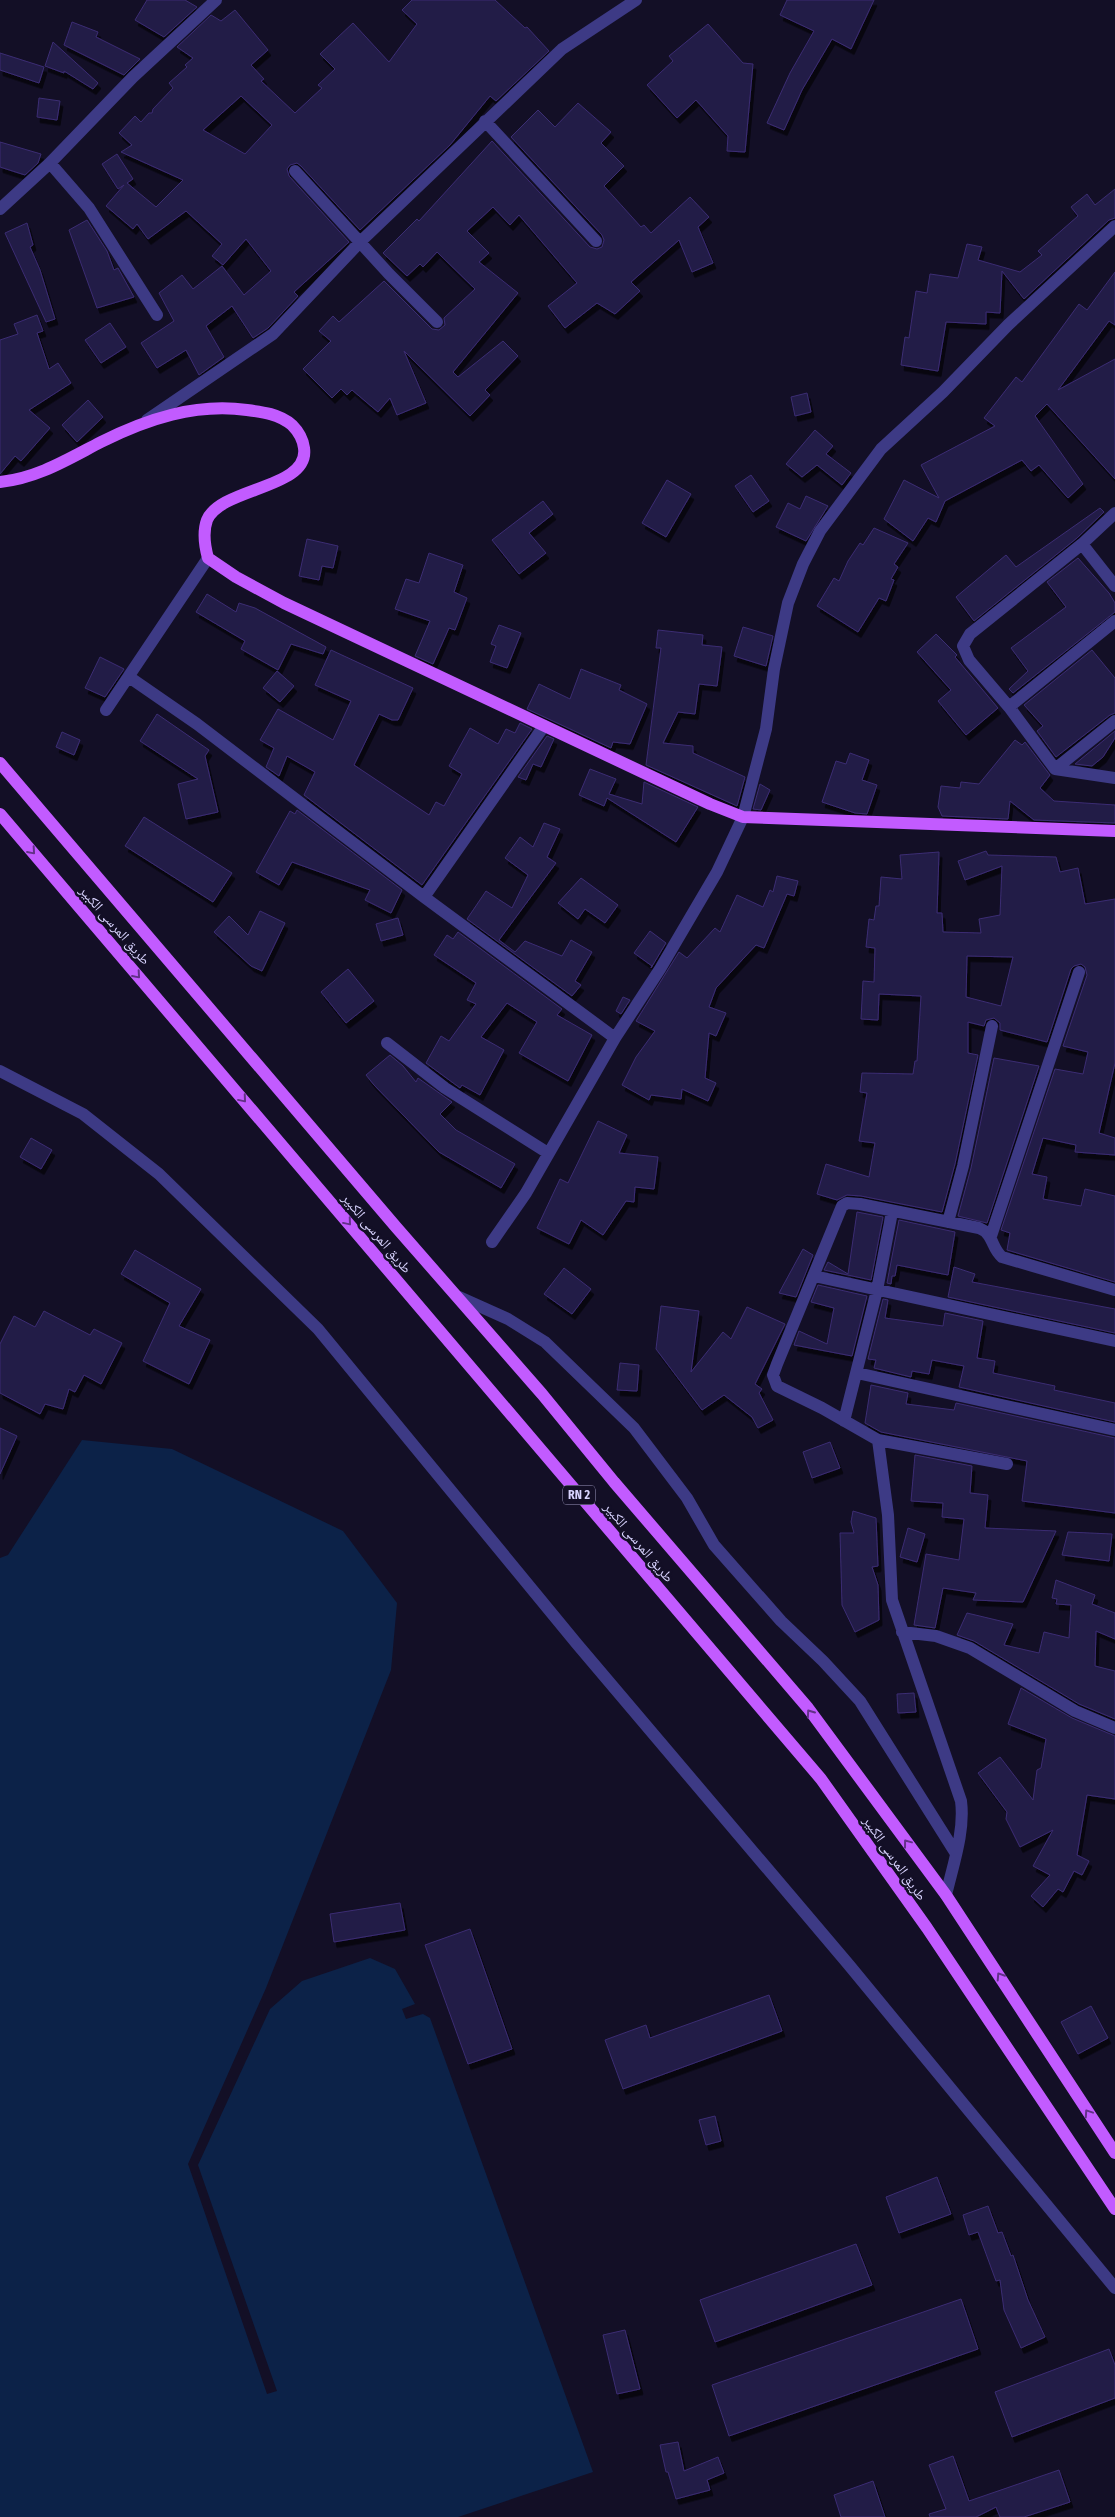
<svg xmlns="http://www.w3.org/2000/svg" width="1115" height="2517" font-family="'Fira Sans Condensed','Noto Naskh Arabic',sans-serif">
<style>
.water{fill:#0c2248}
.building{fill:#241b47;stroke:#3b2d73;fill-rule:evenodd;filter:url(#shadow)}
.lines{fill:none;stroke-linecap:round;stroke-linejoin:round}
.minor{stroke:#3d3a85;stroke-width:12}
.major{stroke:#c25bff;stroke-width:12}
.oneway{stroke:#623188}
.labels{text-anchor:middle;stroke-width:5;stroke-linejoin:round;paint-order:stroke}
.shield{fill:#130f26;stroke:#9e99be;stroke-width:1}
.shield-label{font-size:12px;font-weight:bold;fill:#d9d4ff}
.street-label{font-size:14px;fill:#d9d4ff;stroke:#130f26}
</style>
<defs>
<filter id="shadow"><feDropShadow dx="3" dy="5.5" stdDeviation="0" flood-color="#0009"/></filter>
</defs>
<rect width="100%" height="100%" fill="#130f26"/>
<path class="water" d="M82 1440 172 1449 343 1531 397 1603 391 1670 266 1988 188 2164 267 2394 277 2391 198 2165 270 2009 302 1981 370 1958 395 1969 415 2004 402 2009 406 2019 423 2014 430 2018 593 2472 458 2517H0V1558L8 1555Z"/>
<path class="building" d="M147 0H185L197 7 164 37 135 20Z
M412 0H495L525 28 527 27 549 51 496 101 490 96 450 145 360 230 301 166 297 163 290 165 287 169 289 176 349 242 294 292 298 296 268 328 253 338 232 306 206 326 224 357 199 375 186 350 157 368 141 343 174 321 159 293 182 275 193 289 222 266 244 295 271 271 246 239 223 265 212 256 222 244 186 211 148 239 137 224 133 229 106 206 124 185 118 189 102 164 117 154 133 179 127 183 156 207 183 180 121 152 132 145 119 133 135 116 141 122 149 113H152L153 109 173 88 169 83 187 67 185 65 193 58 177 47 211 15 221 21 235 10 268 50 251 65 264 79 261 81 295 113 322 88 318 85 335 69 320 54 353 23 389 62 417 24 402 10ZM241 96 272 125 245 154 203 130Z
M787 0H874L851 49 832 39 802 90 784 130 767 123 790 73 814 31 780 15Z
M72 22 98 32 96 37 140 59 124 75 64 45Z
M708 24 743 63 753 64 745 152 727 151 728 136 696 100 677 118 647 85 673 61 669 56Z
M53 42 98 83 93 89 64 71V73L45 66Z
M0 53 44 67 39 83 0 70Z
M39 98 60 101 57 120 37 117Z
M578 103 611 132 601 143 624 166 604 186 641 227 644 225 651 233 690 197 709 217 698 227 713 263 692 272 679 240 631 282 640 291 615 314 597 303 565 328 548 306 577 283 519 215 510 225 493 207 467 231 489 253 479 262 518 293 453 372 458 377 503 341 518 356 485 390 490 395 470 416 404 351 426 403 397 415 390 398 378 412 352 390 347 395 341 389 332 398 303 369 331 341 319 331 333 316 339 322 384 281 432 329 439 330 445 325 444 318 475 289 437 252 423 267 420 264 407 276 383 253 417 219 419 221 492 141 590 247 597 249 602 247 604 240 602 235 511 137 538 110 555 127Z
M0 142 41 154 38 163 25 175 0 167Z
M1115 189V218L1109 220 1024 299 1002 271 1000 313 986 312V324L946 322 938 371 901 365 905 337 909 338 916 291 927 293 930 274 958 278 967 244 982 247 978 260 1020 272 1042 255 1038 251 1078 216 1071 207 1087 194 1095 205Z
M87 220 107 251 114 270 118 268 134 297 97 308 69 230Z
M27 223 33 245 30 247 40 270 55 319 46 322 5 233Z
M1115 272V325L1109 321 1058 390 1115 359V479L1047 404 1035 416 1083 484 1068 498 1039 465 1031 471 1022 460 945 501 936 522 928 518 913 541 884 519 904 480 939 498 921 465 995 426 984 418 1016 377 1022 382 1079 304 1087 310Z
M37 315 43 331 37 333 49 369 58 363 71 383 29 410 50 428 21 461 15 456 0 474V340L18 334 14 324Z
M110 323 126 347 101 363 85 340Z
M807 393 811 412 795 416 791 397Z
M88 400 103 417 77 442 62 425Z
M815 430 833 446 826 454 851 473 842 485 817 465 802 477 786 464Z
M751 475 769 501 753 512 735 486Z
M667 480 691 494 666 537 642 523Z
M806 496 828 506 806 541 776 527 788 503 800 509Z
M543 501 553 514 529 533 546 553 519 574 492 540Z
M1100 508 1104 512 1077 538 974 621 956 597 1006 555 1016 567Z
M874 528 908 543 894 564 898 567 891 579 894 580 886 601 879 598 858 632 817 606 834 578 839 581 848 561 860 543 863 545Z
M307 539 338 546 333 568 322 566 319 580 299 576Z
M429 553 463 565 454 592 467 598 455 630 449 628 433 664 415 656 430 621 395 609 406 579 419 583Z
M1078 558 1109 593 1115 603V612L1013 693 1009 689 1028 671 1011 648 1066 607 1047 582Z
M207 594 236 612 239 603 255 608 326 647 323 654 291 644 278 670 241 649 245 641 196 612Z
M499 625 521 633 507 668 490 662 496 646 491 644Z
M743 627 773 636 766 666 734 656Z
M658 630 703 635 702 645 722 647 717 686 699 684 695 714 678 712 663 743 693 746V753L745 777 737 806 646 765 661 648H656Z
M936 634 957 655 955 657 998 708 966 735 938 701 951 690 917 652Z
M331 650 413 688 398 720H392L379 714 354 765 429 815 436 802 444 806 462 774 449 766 470 728 498 744 506 729 515 733 520 723 532 729 422 885 304 795 315 772 287 756 279 776 266 767 274 748 260 740 278 709 333 740 351 701 315 685Z
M1092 650 1115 678V713L1110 715 1056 757 1037 731 1043 726 1024 705Z
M100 657 124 669 105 697 85 688Z
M581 669 621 685 619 690 647 704 630 744 613 742 611 748 527 709 539 684 570 699Z
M277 671 294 686 280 702 263 688Z
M157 714 209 750 205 756 218 812 186 819 178 784 198 779 140 741Z
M1115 731V738L1103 757 1092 766 1075 764Z
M62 732 80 740 74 755 56 747Z
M547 736 554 739 541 767 533 764 526 780 518 777Z
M1015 740 1022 745 1025 742 1050 775 1040 788 1054 801 1115 805V823L1034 820 1010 801 1008 819 942 816 938 807 941 786 960 788 961 782 979 784Z
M850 753 869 760 862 780 877 785 867 814 855 813 822 802 836 761 846 764Z
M590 769 616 779 609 794 642 804 644 782 698 807 676 842 607 798 604 806 579 795Z
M760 784 770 790 761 810 753 809Z
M297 810 402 890 391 913 365 900 370 890 292 862 279 885 256 872 290 811 295 814Z
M144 817 232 873 213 902 125 846Z
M544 823 560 829 547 857 556 863 499 940 515 952 525 941 562 956 571 940 592 952 575 981 581 985 572 996 467 919 486 891 512 908 528 875 505 858 520 837 533 847Z
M986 851 988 855 1056 857 1060 872 1078 868 1085 904 1115 899V1063L1099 1133 1115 1138V1155L1075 1152 1076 1145 1043 1138 1032 1174 1047 1177 1043 1199 1081 1206 1085 1189 1115 1196V1282L1007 1250 1010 1233 1001 1230 1055 1069 1083 1074 1088 1052 1063 1046 1087 975 1085 967 1081 964 1074 966 1071 969 1047 1042 1000 1030V1023L994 1018 986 1020 984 1026 968 1022V1053L978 1055 955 1164 942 1212 861 1196 847 1195 837 1200 817 1194 826 1164 869 1177 875 1143 859 1141 867 1093 860 1092 862 1073 913 1074 915 1061H917L921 996 879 994 878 1020 861 1019 863 981 874 982 875 948 866 947 869 919 874 920 876 906H879L881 877 902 879 900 855 939 852 937 913H942L943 932 981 933 979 919 1000 915 1002 866 965 880 958 861ZM967 956 1013 957 1001 1006 966 997Z
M777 876 798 881 794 896 787 894 764 948 756 945 716 988 709 1007 726 1013 716 1036 709 1033 705 1078 716 1083 708 1101 682 1089 681 1099 651 1095 649 1100 622 1085 636 1057 655 1031 636 1021 679 952 687 958 715 928 720 932 737 895 763 907 770 890 773 892Z
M581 878 618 905 605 923 585 909 578 919 558 903Z
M260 911 285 923 262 971 251 966 214 932 229 916 248 935Z
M398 918 403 935 381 941 376 924Z
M650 931 666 943 651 968 652 966 634 953Z
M458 932 562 1009 557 1015 592 1035 568 1081 519 1053 537 1022 507 1003 481 1037 504 1050 480 1095 462 1085 460 1088 426 1063 441 1036 449 1041 476 1004 467 1000 476 983 434 955 447 935 453 939Z
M348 969 374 1001 346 1023 321 992Z
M623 997 630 1000 621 1014 616 1011Z
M390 1055 403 1066 416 1082 418 1078 452 1102 440 1114 456 1130 515 1164 501 1188 439 1152 374 1085 366 1075Z
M994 1058 1039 1066 987 1223 958 1216 971 1168Z
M598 1121 627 1135 619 1153 658 1157 654 1189 635 1187 634 1202 626 1201 603 1235 581 1220 569 1244 537 1228 560 1179 568 1183Z
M31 1138 52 1150 41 1169 20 1157Z
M857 1212 883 1217 871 1280 824 1270 828 1262 848 1274Z
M899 1220 955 1232 948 1275 897 1265 895 1276H892L891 1284 887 1283Z
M803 1249 813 1255 796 1297 779 1293Z
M135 1250 201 1289 179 1326 210 1340 189 1384 143 1361 170 1303 121 1274Z
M954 1267 975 1274 972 1282 1115 1309V1333L948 1297Z
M564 1268 591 1289 572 1314 544 1294Z
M818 1285 867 1296 852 1356 794 1345 799 1331 827 1344 834 1308 811 1302Z
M883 1299 888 1300 885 1318 943 1326 945 1313 983 1321 977 1358 995 1361 993 1373 1055 1386 1054 1390 1115 1403V1422L959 1387 964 1366 932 1360 929 1374 912 1371 911 1377 874 1368 876 1360 868 1359Z
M661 1306 699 1311 691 1372 723 1332 731 1339 747 1307 785 1324 755 1384 762 1389 759 1393 773 1420 758 1428 752 1417 724 1395 702 1410 656 1349Z
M44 1311 90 1335 94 1329 122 1343 101 1384 84 1375 75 1392 69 1389 63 1409 45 1404 40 1414 0 1393V1344L14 1316 35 1327Z
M620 1363 639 1365 637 1391 617 1390Z
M871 1385 908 1393 906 1404 954 1410 956 1403 1115 1438V1513L1022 1501 1027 1461 881 1432 865 1423Z
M0 1428 17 1436 0 1474Z
M830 1442 840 1468 812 1478 803 1452Z
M915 1455 972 1466 970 1493 988 1495 985 1528 1056 1531 1023 1602 973 1600 976 1593 943 1588 935 1628 914 1625 926 1554 959 1560 964 1519 942 1517 943 1503 911 1501Z
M853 1511 876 1518 878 1566 872 1567 878 1585 879 1620 855 1632 842 1605 840 1533H854L851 1522Z
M908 1528 925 1534 917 1562 900 1557Z
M1068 1532 1112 1534 1109 1561 1062 1555Z
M1056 1580 1095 1595 1092 1604 1115 1613V1639L1096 1631 1095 1666 1115 1671V1719L1079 1704 974 1641 957 1635 967 1613 1013 1624 1004 1645 1039 1653 1044 1632 1069 1638 1071 1605 1056 1604 1057 1599 1052 1598Z
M1021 1688 1072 1718 1115 1736V1799L1087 1795 1077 1855 1089 1861 1082 1875 1074 1871 1063 1892 1058 1889 1043 1907 1031 1896 1050 1875 1033 1866 1053 1830 1020 1847 1006 1819 1007 1812 978 1773 1000 1757 1033 1800 1037 1770 1041 1768 1046 1739 1008 1724Z
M914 1693 916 1712 898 1713 897 1694Z
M400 1903 405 1930 334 1942 330 1914Z
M470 1929 512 2049 468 2064 425 1945Z
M769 1995 782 2031 623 2089 605 2040 646 2025 650 2038Z
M1091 2006 1108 2038 1078 2054 1061 2022Z
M715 2116 721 2141 706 2145 699 2120Z
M937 2177 951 2214 899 2233 886 2197Z
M988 2206 998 2233 1002 2232 1011 2256 1013 2255 1028 2300 1045 2337 1021 2348 1004 2310 1000 2280 996 2281 978 2232 969 2235 963 2215Z
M856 2244 872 2285 715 2342 700 2300Z
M961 2299 978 2349 729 2436 712 2385Z
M625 2330 640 2389 617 2394 603 2335Z
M1109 2349 1115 2365V2398L1012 2437 995 2392Z
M678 2442 684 2471 718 2457 724 2473 707 2480 710 2490 676 2499 668 2472H666L660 2445Z
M953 2456 969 2501 1059 2470 1070 2502 1024 2517H1000L996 2507 976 2517H930L929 2514 946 2509 929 2465Z
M873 2481 885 2517H841L834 2495Z"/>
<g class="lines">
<path class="minor" d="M485 121 596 241
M50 163 89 208 157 315
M295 171 389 274 437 322
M0 209 50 163 133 77 216 0
M147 420 273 334 360 242 562 49 636 0
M1115 513 1082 544 970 634 963 646 969 660 1009 707 1055 769 1115 778
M1082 544 1115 586
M129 677 197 724 424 897 615 1038
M1009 707 1115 621
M106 710 208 558
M1055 769 1115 721
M424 897 544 726
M387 1043 445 1088 548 1153
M0 1071 83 1114 159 1174 318 1329 577 1644 849 1965 1115 2288
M948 1222 963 1166 992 1026
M991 1236 1079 972
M492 1242 526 1193 615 1038 660 969 717 872 743 817 766 729 774 669 788 603 803 564 820 531 881 449 943 392 1008 325 1115 226
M814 1276 1115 1341
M459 1297 508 1319 545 1342 634 1428 687 1498 714 1545 781 1621 823 1661 860 1701 955 1852
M857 1373 1115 1430
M844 1421 877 1290 892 1212
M878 1440 888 1515 892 1600 961 1801C965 1831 953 1865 946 1895
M1007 1464 878 1440 822 1408 777 1386 773 1375 777 1364 842 1206 847 1203 860 1204 979 1228C994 1234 991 1248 1002 1257L1115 1290
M902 1632 936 1636 970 1648 1075 1711 1115 1728"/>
<path class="major" d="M0 482C38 478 68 459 101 442 147 419 195 403 247 410 263 412 279 414 292 425 298 431 303 440 304 448 310 489 221 487 207 520 203 531 205 547 208 558L236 577 284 603 710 804 743 817 1115 831
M0 763 396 1227 542 1394 614 1482 808 1708 946 1895 1115 2153
M0 814 821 1779 927 1928 1115 2209"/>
</g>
<defs><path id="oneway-chevron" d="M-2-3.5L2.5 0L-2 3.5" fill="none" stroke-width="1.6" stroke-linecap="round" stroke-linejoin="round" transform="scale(1.25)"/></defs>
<g class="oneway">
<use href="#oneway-chevron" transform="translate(32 851) rotate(49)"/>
<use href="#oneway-chevron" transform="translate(137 975) rotate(49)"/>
<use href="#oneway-chevron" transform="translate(243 1099) rotate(50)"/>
<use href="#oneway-chevron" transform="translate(348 1222) rotate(50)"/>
<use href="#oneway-chevron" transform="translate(810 1713) rotate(-125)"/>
<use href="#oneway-chevron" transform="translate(907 1843) rotate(-127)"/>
<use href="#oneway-chevron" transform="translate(1000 1976) rotate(-123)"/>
<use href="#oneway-chevron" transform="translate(1088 2113) rotate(-124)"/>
</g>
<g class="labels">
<rect class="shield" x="563" y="1485.5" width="32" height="19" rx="4"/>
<g class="shield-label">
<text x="579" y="1499">RN 2</text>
</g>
<g class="street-label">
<text transform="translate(115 925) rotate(49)" y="5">طريق المرسى الكبير</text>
<text transform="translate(377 1233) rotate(50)" y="5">طريق المرسى الكبير</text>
<text transform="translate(639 1542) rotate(50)" y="5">طريق المرسى الكبير</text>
<text transform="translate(895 1858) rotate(55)" y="5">طريق المرسى الكبير</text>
</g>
</g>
</svg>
